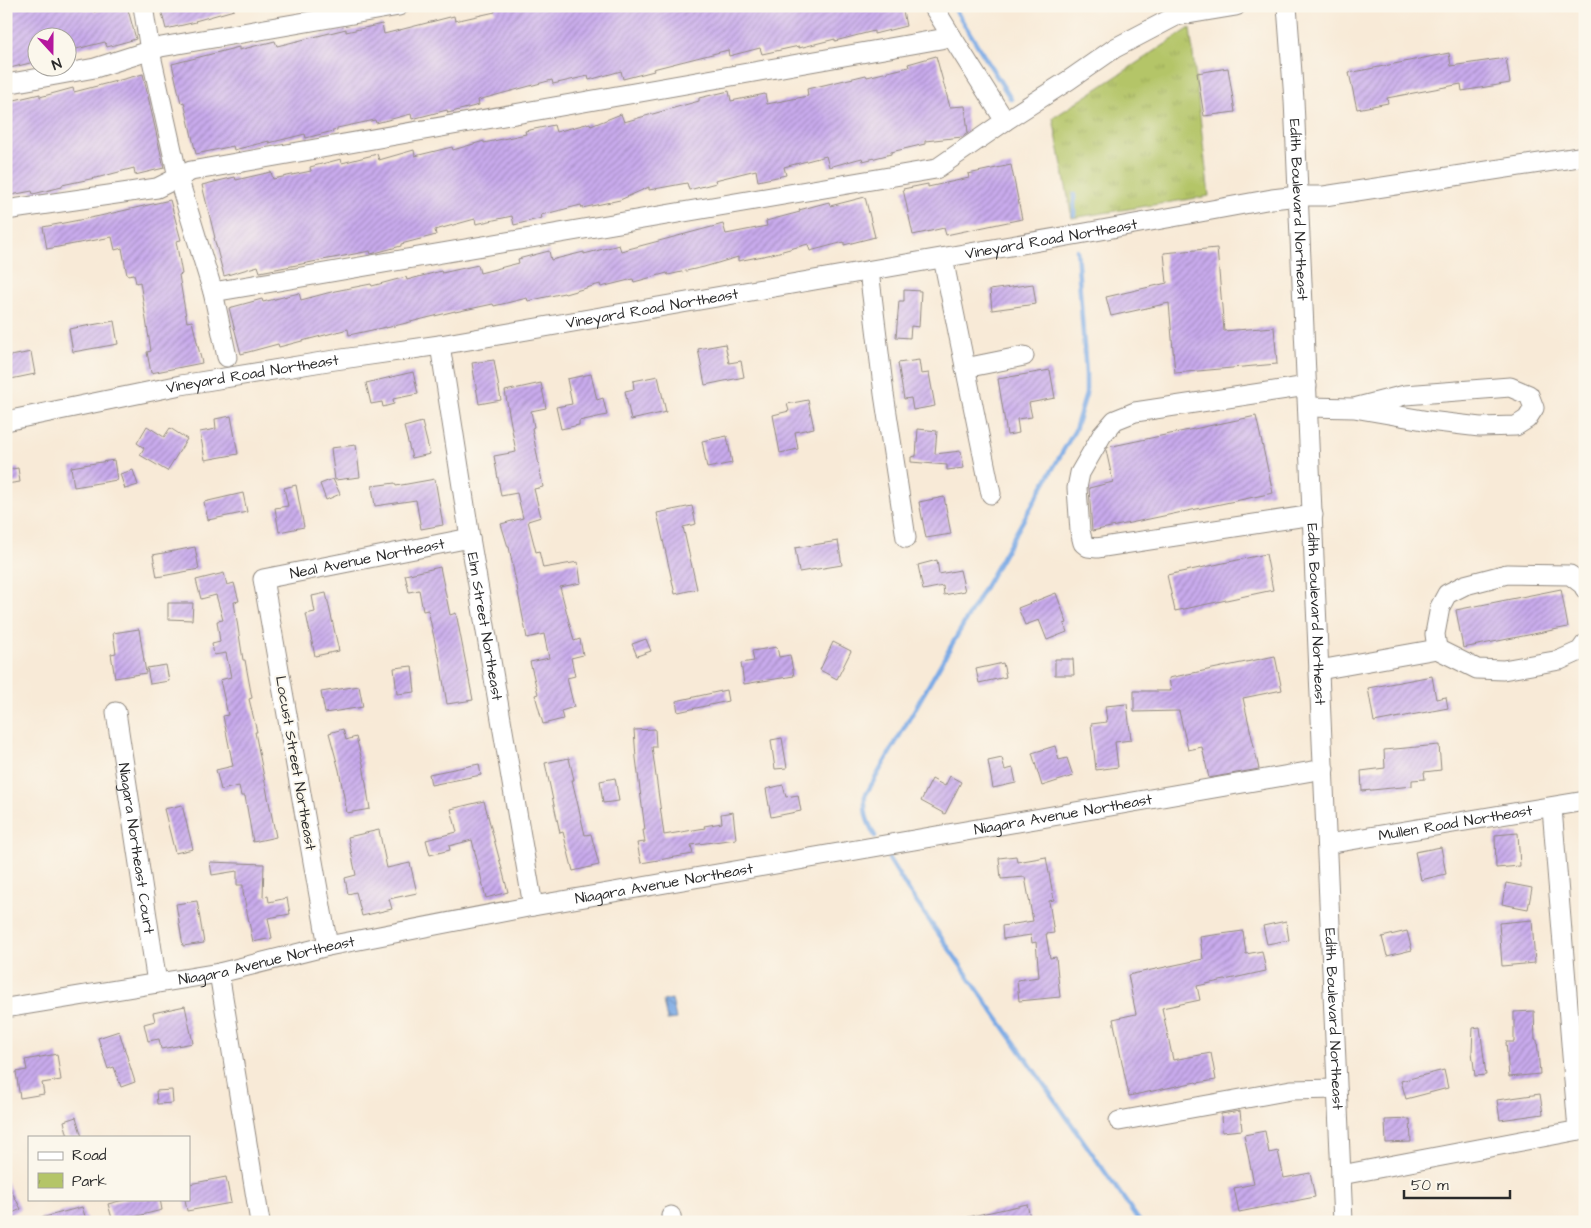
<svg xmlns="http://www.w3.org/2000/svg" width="1591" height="1228" font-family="'Architects Daughter',sans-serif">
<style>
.park{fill:url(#park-tufts);stroke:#70784a}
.water{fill:url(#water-waves);stroke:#536a88}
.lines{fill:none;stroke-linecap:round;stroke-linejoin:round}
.stream{stroke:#7baae5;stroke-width:4.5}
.building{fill:url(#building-hatch)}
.minor-casing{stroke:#928a81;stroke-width:21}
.minor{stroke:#fff;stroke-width:19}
.labels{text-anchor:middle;stroke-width:4;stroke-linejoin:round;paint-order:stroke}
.street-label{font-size:15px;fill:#2b2b2b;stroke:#fbf7ec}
</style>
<defs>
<pattern id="park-tufts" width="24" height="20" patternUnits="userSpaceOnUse" patternTransform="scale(1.25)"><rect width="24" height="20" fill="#b4c568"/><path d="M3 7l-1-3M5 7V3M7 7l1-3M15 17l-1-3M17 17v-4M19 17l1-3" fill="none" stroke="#9ba95a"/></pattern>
<pattern id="water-waves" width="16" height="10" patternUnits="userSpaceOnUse" patternTransform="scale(1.25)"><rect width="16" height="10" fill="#7baae5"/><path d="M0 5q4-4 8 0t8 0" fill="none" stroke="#658bba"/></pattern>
<pattern id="building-hatch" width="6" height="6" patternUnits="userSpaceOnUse" patternTransform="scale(1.25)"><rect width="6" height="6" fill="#c9abed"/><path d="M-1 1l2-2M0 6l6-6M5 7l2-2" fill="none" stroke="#a38bc0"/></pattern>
</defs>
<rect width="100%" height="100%" fill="#fbf7ec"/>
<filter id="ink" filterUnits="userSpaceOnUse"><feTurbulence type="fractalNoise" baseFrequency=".02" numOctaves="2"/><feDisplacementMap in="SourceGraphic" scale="10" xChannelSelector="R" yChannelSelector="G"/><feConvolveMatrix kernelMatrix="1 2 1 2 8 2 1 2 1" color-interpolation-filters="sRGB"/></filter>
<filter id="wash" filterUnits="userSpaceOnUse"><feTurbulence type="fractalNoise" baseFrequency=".0096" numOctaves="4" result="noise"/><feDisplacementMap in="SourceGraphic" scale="20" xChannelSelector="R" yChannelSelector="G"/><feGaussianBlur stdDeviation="1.12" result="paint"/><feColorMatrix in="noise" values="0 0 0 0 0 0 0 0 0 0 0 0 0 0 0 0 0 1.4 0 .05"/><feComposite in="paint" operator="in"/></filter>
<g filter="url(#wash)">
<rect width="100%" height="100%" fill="#f8ead7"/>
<path class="park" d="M1190 28 1209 196 1072 218 1053 118Z"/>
<path class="water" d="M672 999 676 1019 667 1020 663 1001Z"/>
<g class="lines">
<path class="stream" d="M953 6 1011 99
M1074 195V215
M875 836C867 821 864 814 865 796L1075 430 1086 394V374L1077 250
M889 859 908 890 1140 1222"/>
</g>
<g id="blocks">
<path class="building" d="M6 6H85V11L94 9V12L115 6H127L136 39 107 47 105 42 68 51V38H38V61L6 69Z
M160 6H233L234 10 195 21 196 22 166 29Z
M494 6H902L906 26 874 34V31L835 41V39L799 48V46L762 54 760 48 729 56 728 50 653 69 654 71 623 79 621 71 589 80 588 76 553 84 552 80 478 100 479 105 448 113 447 110 412 119 411 114 376 123 375 120 337 128V130L306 138 305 134 269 143V141L234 150 233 146 196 154 184 102 181 103 172 64 239 47V50L275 41 277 46 346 29V32L382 24 384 34 454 16 455 21 495 12Z
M1449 53 1451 66 1506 58 1510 83 1462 91 1461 84 1387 98 1388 103 1357 109 1349 73Z
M936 56 950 107 965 106 968 133 962 137 925 141V144L891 152V154L863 161 862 158 829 167 826 156 784 167 786 175 758 181 756 170 715 180 716 183 689 190 687 183 649 190V187L620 200 582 208 581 205 541 215 542 218 514 225 512 216 476 224 475 219 435 230 436 235 401 244V246L371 254 370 251 260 272 258 266 224 276 214 238H215L202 185 235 177 236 180 271 172 273 179 311 171 310 167 341 159 342 163 377 154 379 160 414 150 415 156 452 147 453 150 484 141V143L526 134 525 131 554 125 556 132 590 123 591 126 621 114 624 122 699 101V98L729 91 731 101 765 94 767 104 808 96 807 89 866 75 867 77 909 67 908 64Z
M1228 68 1235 112 1204 116 1197 73Z
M143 74 164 168 135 175 134 168 100 177 62 185V187L33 194 32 191 6 196V102L40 94V97L73 88 74 92Z
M1011 165 1022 219 946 235 944 228 913 235 903 189 928 184V187L969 178 968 174Z
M865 197 875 237 844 245V242L810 251 808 244 768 255 738 261V257L704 267 668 275 667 273 634 282 633 279 601 287 600 284 565 294 564 293 528 301 527 298 494 306 493 304 455 312V311L386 328V327L349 335 348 329 279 347 278 344 241 354 229 308 262 299 263 302 299 293 301 300 335 291 371 284 372 286 406 277 407 280 441 271 442 273 478 265 480 273 519 263 518 259 549 251 551 260 584 252V254L619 245 621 251 723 224 726 234 767 226 766 221 800 212 799 210 829 202 830 206Z
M170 200 181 240 176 241 182 274 179 275 187 322 192 321 202 363 151 373 147 352 151 351 140 282 136 283 134 274 127 275 122 248 115 250 112 237 47 249 43 227 100 216Z
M1217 248 1224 331 1274 327 1277 364 1175 373 1169 303 1111 316 1106 297 1167 283 1164 253Z
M1033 284 1036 304 992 310 990 290Z
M904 290 921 291 919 327 911 326 910 338 896 337 899 301H904Z
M114 321 118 344 73 352 69 329Z
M725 344 729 363 741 361 744 377 705 385 698 349Z
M31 352 35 374 6 380V357Z
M494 360 501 400 479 404 472 363Z
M919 360 921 374 929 373 935 406 913 410 911 398 904 399 898 363Z
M1050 370 1055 398 1029 403 1032 417 1017 419 1019 433 1007 435 998 379Z
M413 372 418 394 393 399 394 404 383 407 382 402 371 404 366 383Z
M591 374 597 400 603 398 607 415 579 421V425L561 429 556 407 572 404 567 379Z
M658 376 666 412 631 420 625 391 634 389 633 381Z
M541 383 546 408 531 411 534 427 532 428 543 487 534 489 541 517 528 521 536 552 539 551 543 568 578 562 581 583 560 587 574 641 580 639 583 655 571 658 575 676 567 678 574 707 561 711 563 719 543 724 535 695 538 694 530 662 549 658 544 634 527 638 509 547H508L501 524 523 518 517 493 501 496 494 456 516 452 505 391Z
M808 400 814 428 795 432 798 449 780 453 773 415 789 411 787 404Z
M231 416 238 454 205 460 200 432 216 429 215 419Z
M1256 416 1273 493 1092 531 1089 488 1113 482 1106 450 1108 447Z
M422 422 430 454 412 458 404 427Z
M147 426 164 437 170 428 187 439 167 471 140 455 144 448 137 443Z
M918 429 937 431 935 454 961 451 964 468 947 470V465L911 462V457L916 456Z
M727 436 732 463 707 468 702 441Z
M356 445 360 477 335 480 331 448Z
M114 460 117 480 74 487 71 467Z
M18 468 20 482 6 484V470Z
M133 470 138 485 125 489 120 474Z
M333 479 340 494 326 500 320 484Z
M435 479 443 525 421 529 416 500 375 506 372 486 395 483 396 486Z
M296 485 304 527 279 532 275 508 288 506 284 488Z
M243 493 247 512 208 520 204 502Z
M944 497 951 534 926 538 919 502Z
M692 506 696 524 683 527 697 589 675 594 657 513Z
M838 541 842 565 799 572 795 548Z
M195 547 199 569 157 577 153 555Z
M1266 554 1273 590 1175 611 1167 575Z
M937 560 939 574 960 570 965 591 944 595 943 586 923 590 918 565Z
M440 567 450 615 456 613 473 700 447 704 439 656H438L428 610 423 611 419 590 409 592 405 575Z
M224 573 227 585 234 583 239 601 234 602 243 660H245L252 698 249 699 257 732H255L276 837 253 842 245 796H241L239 786 221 790 216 770 233 766 223 716 228 715 220 680 231 677 226 653 214 655 212 644 220 642 217 621 223 620 216 595 201 599 196 580Z
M1561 589 1568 627 1463 648 1456 610Z
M326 593 339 651 315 656 306 614 315 612 312 596Z
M1056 593 1067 623 1064 624 1067 632 1047 640 1039 620 1025 625 1018 608Z
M168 603H193L192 620 168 619Z
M139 629 146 673 115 678 111 654 116 653 113 633Z
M646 639 651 651 637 656 632 644Z
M833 642 851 651 837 679 820 670Z
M777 647 779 657 790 655 794 676 744 684 741 663 754 661 752 651Z
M1275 656 1282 690 1243 698 1259 769 1209 778 1202 747 1188 750 1179 711 1134 712V691H1171L1169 678Z
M1055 659H1073L1074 675H1055Z
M1003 663 1006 677 979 683 976 669Z
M166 665 169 681 150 684 147 668Z
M412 666 415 692 397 694 394 668Z
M1432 676 1436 699 1446 697 1448 708 1374 722 1368 688Z
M359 686 363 707 325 713 321 692Z
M726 690 728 701 678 712 676 701Z
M1127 704 1131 740 1115 742 1118 767 1096 770 1091 724 1107 722 1105 706Z
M343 729 346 740 356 737 363 764 370 809 347 813 339 770 329 733Z
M655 729 656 747H652L664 835 705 828 704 826 722 823 721 814 733 812 736 839 691 845 693 854 641 863 637 843 645 842 643 830H645L636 758 634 730Z
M782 738 787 768 775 769 771 740Z
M1439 745 1441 770 1424 772 1425 779 1412 780V786L1362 791 1361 771 1385 768 1384 750Z
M1055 746 1059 760 1067 758 1073 776 1042 786 1032 753Z
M569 758 574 780H572L585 835 591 834 599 865 573 871 563 832 560 833 545 763Z
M1002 758 1005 770 1013 768 1016 783 993 788 988 761Z
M479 764 481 775 431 785 429 774Z
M950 776 961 782 945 814 921 801 932 779 945 786Z
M615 778 619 801 603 803 600 781Z
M783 785 786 797 798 795 801 811 771 817 766 789Z
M484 801 508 892 486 898 472 840 449 846 450 850 430 855 426 840 457 832 451 809Z
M182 805 193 849 175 853 164 809Z
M379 830 387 868 410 863 417 893 389 899 392 909 362 916 356 892 348 894 345 878 356 875 348 837Z
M1518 833 1520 866 1496 868 1495 835Z
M1441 847 1446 874 1421 880 1415 852Z
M1016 856 1017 862 1046 857 1054 900 1049 901 1054 933 1046 934 1050 958 1056 957 1060 997 1019 1001 1017 980 1039 977 1036 942 1032 943 1031 935 1003 939 1002 926 1033 921 1025 877 1001 879 999 858Z
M210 862 264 864 263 897 268 896 269 902 287 898 290 914 268 918 272 938 253 942 243 892V885H237V871L212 875Z
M1506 883 1532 888 1528 909 1502 904Z
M197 901 204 943 183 946 176 904Z
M1532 920 1535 963 1502 966 1499 923Z
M1286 921 1289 940 1267 944 1263 926Z
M1243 931 1246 954 1262 951 1266 971 1197 986 1200 1000 1162 1008 1173 1060 1211 1053 1216 1080 1197 1083 1196 1082 1129 1096 1113 1019 1136 1014 1128 975 1203 959 1200 937Z
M1407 931 1412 950 1387 956 1382 937Z
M185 1006 193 1043 161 1049 159 1039 148 1041 144 1024 155 1021 153 1013Z
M1534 1011 1535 1040H1537L1540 1074 1509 1077 1506 1042H1514V1012Z
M1480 1027 1486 1075 1475 1076 1472 1052 1473 1028Z
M119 1031 135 1082 121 1087 114 1067 108 1069 98 1038Z
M57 1054 61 1080 42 1083 44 1094 20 1098 16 1072 27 1070 25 1060Z
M1444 1070 1448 1088 1406 1099 1401 1081Z
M172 1090 173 1103 157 1104 156 1091Z
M1540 1094 1543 1114 1500 1120 1497 1100Z
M1240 1111 1242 1130 1222 1132 1221 1114Z
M76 1117 82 1137H68L64 1121Z
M1410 1119 1411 1142 1386 1143 1385 1120Z
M1265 1131 1269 1153 1278 1151 1284 1178 1310 1173 1315 1197 1239 1212 1234 1188 1254 1184 1244 1135Z
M226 1177 231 1203 187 1211 185 1199H189V1184Z
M6 1181 21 1209 6 1216Z
M127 1199H160L162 1210 113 1222 108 1204Z
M1027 1204 1031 1222H968V1217Z
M82 1207 87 1222H41V1218Z"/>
</g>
</g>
<g filter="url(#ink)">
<use href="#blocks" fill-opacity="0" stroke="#928a81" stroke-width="1"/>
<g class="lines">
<g class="minor-casing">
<g id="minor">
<path d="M143 6 150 51 178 177 213 292 936 169 1005 121 1069 80 1115 48 1176 16 1236 6"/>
<path d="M933 6 952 37"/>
<path id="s1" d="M1287 6 1294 100 1343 1222"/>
<path d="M6 84 95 68 161 47 399 6"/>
<path d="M6 210 157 188 191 171 952 37 1005 121"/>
<path d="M943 258 991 494"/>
<path d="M869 271 884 394 906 538"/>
<path d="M213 292 227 357"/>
<path id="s2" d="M440 345 470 538 533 906"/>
<path d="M965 368 1024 356"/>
<path d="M1307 386 1135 412 1115 420 1102 435 1080 473 1077 488 1080 531 1083 543 1088 547 1097 548 1313 515"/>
<path d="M1308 407 1354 408 1429 421 1480 427 1516 426 1527 419 1534 408 1529 395 1510 387 1405 395 1354 408"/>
<path id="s3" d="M6 421 181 385 328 361 440 345 1085 233 1272 199 1298 196H1324L1585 156"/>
<path d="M1437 649 1435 634 1440 607 1447 594 1465 585 1507 574 1570 575 1583 585 1585 589"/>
<path d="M1319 670 1437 649 1477 669 1503 670 1560 660 1580 651 1585 644"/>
<path id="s4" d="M116 712 157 983"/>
<path d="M1552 808 1578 1130"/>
<path id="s5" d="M1327 844 1585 801"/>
<path id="s6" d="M328 946 263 579 470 538"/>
<path d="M219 973 260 1222"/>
<path id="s7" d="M6 1008 219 973 328 946 533 906 1324 769"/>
<path d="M1119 1121 1291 1090 1337 1089"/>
<path d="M1341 1175 1585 1129"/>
<path d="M671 1216 672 1222"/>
</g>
</g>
<use href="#minor" class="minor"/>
</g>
</g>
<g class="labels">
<g class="street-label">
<text dy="5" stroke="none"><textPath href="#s1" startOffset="204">Edith Boulevard Northeast</textPath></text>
<text dy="5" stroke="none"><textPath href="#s3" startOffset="1061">Vineyard Road Northeast</textPath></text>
<text dy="5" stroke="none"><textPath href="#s3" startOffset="656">Vineyard Road Northeast</textPath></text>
<text dy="5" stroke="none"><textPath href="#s3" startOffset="251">Vineyard Road Northeast</textPath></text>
<text dy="5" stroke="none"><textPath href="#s6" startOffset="479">Neal Avenue Northeast</textPath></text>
<text dy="5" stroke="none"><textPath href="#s1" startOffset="609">Edith Boulevard Northeast</textPath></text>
<text dy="5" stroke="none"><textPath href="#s2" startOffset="285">Elm Street Northeast</textPath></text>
<text transform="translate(296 763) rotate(80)" y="5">Locust Street Northeast</text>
<text dy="5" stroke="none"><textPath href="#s7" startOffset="1075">Niagara Avenue Northeast</textPath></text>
<text dy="5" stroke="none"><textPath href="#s5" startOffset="130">Mullen Road Northeast</textPath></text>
<text dy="5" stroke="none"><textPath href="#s4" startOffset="138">Niagara Northeast Court</textPath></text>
<text dy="5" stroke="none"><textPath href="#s7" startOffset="670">Niagara Avenue Northeast</textPath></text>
<text dy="5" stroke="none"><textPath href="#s7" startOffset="265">Niagara Avenue Northeast</textPath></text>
<text dy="5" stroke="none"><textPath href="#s1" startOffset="1014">Edith Boulevard Northeast</textPath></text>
</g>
</g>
<rect width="1591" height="1228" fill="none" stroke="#fbf7ec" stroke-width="25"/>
<rect x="28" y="1136" width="162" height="65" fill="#fbf7ec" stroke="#a8a59f"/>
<rect x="38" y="1152" width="25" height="8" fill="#ffffff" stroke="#a8a59f"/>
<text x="72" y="1160" font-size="15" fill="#2b2b2b">Road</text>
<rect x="38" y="1173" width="25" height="15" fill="url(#park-tufts)" stroke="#a8a59f"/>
<text x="72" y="1186" font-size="15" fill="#2b2b2b">Park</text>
<g transform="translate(52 52) rotate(159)"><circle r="24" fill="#fbf7ec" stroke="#a8a59f"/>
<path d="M0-4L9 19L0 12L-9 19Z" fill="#b5179e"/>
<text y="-8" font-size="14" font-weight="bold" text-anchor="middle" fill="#2b2b2b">N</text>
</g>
<path d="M1404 1190v8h106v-8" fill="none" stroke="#2b2b2b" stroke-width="2.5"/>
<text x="1411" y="1190" font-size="15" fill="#2b2b2b" stroke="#fbf7ec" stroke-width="4" paint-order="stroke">50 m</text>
</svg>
